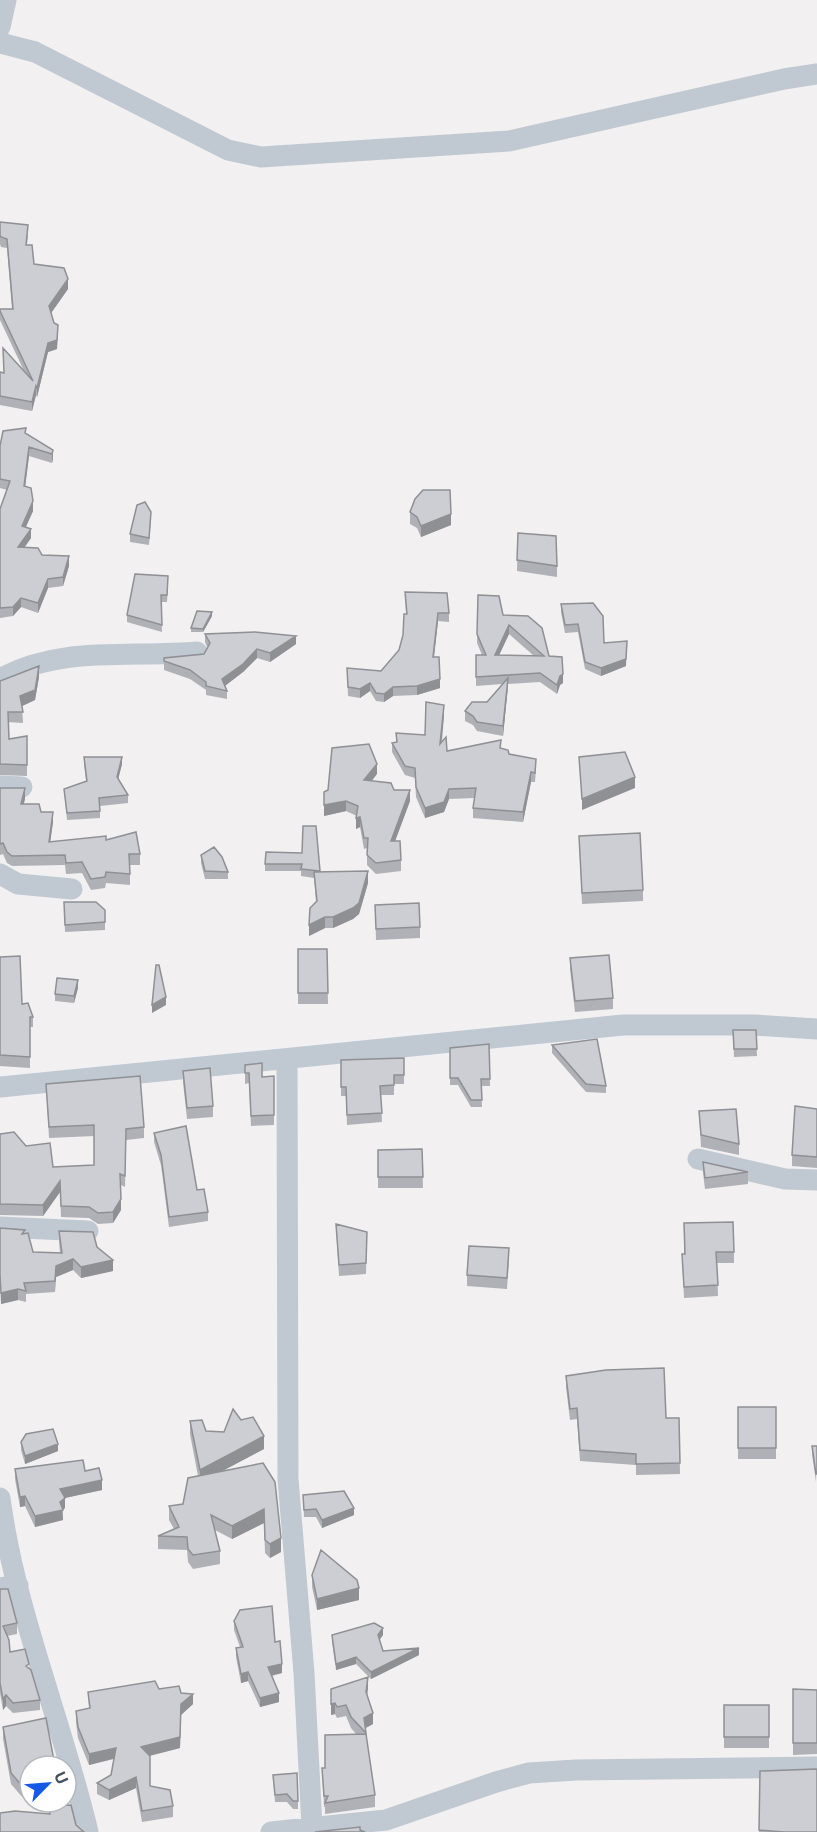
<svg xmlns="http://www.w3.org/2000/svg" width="817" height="1832" font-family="'Noto Sans',sans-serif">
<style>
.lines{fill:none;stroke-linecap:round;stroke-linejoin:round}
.minor{stroke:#c0c8d2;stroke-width:21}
.wall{fill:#afb1b6;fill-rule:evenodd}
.shaded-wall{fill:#8f9094}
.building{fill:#ccced4;stroke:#8f9094;stroke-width:1.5;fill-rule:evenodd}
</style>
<rect width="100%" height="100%" fill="#f2f0f0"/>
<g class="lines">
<path class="minor" d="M0 27 6 0
M0 43 35 52 228 150 261 157 509 141 784 79 817 74
M0 679C59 645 132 658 197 652
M0 786 22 787
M0 874 18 884 72 889
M287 1059 288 1479 304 1673 312 1827
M0 1087 623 1025H754L817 1029
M698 1159 785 1179 817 1180
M0 1227 88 1231
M0 1498C15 1612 62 1721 88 1832
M0 1588 18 1585
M271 1832 386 1820 496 1782 529 1773 576 1770 817 1767"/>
</g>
<path class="wall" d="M0 222 28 235 27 245 34 264 68 289 51 313 58 334 57 349 48 352 37 397 36 395 32 411 0 405V372L4 373 24 371 0 320V309H12L7 248 1 247 0 244Z
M26 433 53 450V459L52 463 29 456 25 487 33 511 26 527 31 538 25 547 69 566 63 586 48 588 38 613 21 607 13 616 0 618V509L7 490 0 488V446Z
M410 512 451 525 421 537 417 528 410 524Z
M151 519 149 545 130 542V534Z
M518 533 557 566V577L517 571Z
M168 584 167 602H161L162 632 127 622V615Z
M405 592 449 613V622L438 621 434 657 440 688 417 695 393 696 384 702 376 701 370 691 360 698 348 696 347 668 381 671 399 650 403 635 406 614Z
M478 595 549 656 563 683 560 685 557 694 540 682 508 684 503 736 477 731 473 725 465 721V711L487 702 502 684 476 686V655H482L477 643ZM509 634 534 656 499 655Z
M561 604 626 666 601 676 585 669 578 632 565 633 561 612Z
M212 616 203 632H191V628Z
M205 634 296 644 270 662 257 658 243 672 225 686 227 691V699L206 695V690L190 679 164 670V658L204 654 207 647 205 642Z
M39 677 35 700 22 706 23 723 8 722 9 739 27 736V776L0 775V681Z
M444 715 442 743 447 751 501 749 509 754 536 769 535 782H531L523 822 473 818V808L475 798 449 799 444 812 425 818 416 797 415 778 405 775 392 752V743L396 742V733L425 735Z
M84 757 122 764 118 779 128 795V803L100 806V818L67 820 64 789 86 781 84 764Z
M377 774 371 781 394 790 410 801 395 841 401 860V871L376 874 367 865V848L364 849 360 827 356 829 357 816 346 811 324 816Z
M0 788 25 799 23 804 41 812 53 822 50 841 106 840 140 854V865H130V885L106 883 105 888 91 890 82 873 66 874 65 865 12 866 7 863 3 854 0 855Z
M579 836 643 890V901L582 904Z
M302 853 320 872 368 883 359 914 353 919 333 928H325L309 936 316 902 314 878 301 876V871H265V864Z
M201 855 228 872V879H205L201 863Z
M64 902 105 910V930L65 932Z
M375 905 420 927V938L376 940Z
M298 949H327L328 1004H298Z
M0 957 22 1004 33 1017V1027H30V1068L0 1066Z
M570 958 613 998V1009L575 1012 570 969Z
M78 988 74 1003 55 1001V994Z
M733 1030H756L757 1056 734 1057Z
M489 1044 490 1086H481L482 1107H471L458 1085H450V1048Z
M552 1045 606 1086V1093L586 1092 552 1053Z
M404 1058V1084H394V1095H381L382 1122 347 1125 346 1096H341V1060Z
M245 1065 262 1077 274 1076V1125L251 1126 249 1083 245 1084Z
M183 1071 213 1106V1117L187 1119 183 1082Z
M46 1084 144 1127V1138L126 1140 125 1187 121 1185V1210L113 1223 98 1224 89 1218 61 1217 60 1192 43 1216 0 1215V1134L26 1146 53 1167 94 1165V1136L49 1138Z
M817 1109V1168L792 1166V1155Z
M699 1111 739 1144V1155L701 1147Z
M154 1133 208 1212V1221L169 1227 161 1165 154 1142Z
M422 1149 423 1188H378V1150Z
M703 1162 748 1172V1184L705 1189 703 1173Z
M684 1223 734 1252V1263H717L718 1296 684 1298 682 1254H684Z
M336 1224 367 1232 366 1274 339 1276Z
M0 1228 25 1234 33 1252 60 1253 59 1242V1231L97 1247 113 1271 81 1278 73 1270 56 1277 55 1292 26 1294V1302L18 1300 1 1304 0 1286Z
M509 1259 507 1289 467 1286V1275Z
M566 1376 666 1418H679L680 1474 636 1475V1465L580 1461 577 1419 570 1420 566 1387Z
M738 1407H776V1459H738Z
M241 1420 264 1449 221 1471 263 1463 281 1552 270 1558 265 1553 264 1523 232 1539 215 1530 220 1551V1564L193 1569 188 1562 187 1550 158 1549V1536L174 1529 169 1520V1506L183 1504 198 1476 190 1434V1421L206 1431 224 1432Z
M21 1442 58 1451 25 1464 21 1450Z
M812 1446H817L816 1482 812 1454Z
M15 1469 85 1471 102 1490 65 1498V1508L63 1510V1520L35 1527 25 1506 20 1507 15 1479Z
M303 1495 354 1515 322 1528 316 1517H304Z
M312 1575 359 1600 317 1610 312 1587Z
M0 1589 17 1623V1634L7 1636 10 1652 29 1669 40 1700V1710L13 1713 6 1706 3 1710 0 1693Z
M234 1621 275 1642 282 1673 272 1676 279 1702 260 1707 248 1681 241 1683 236 1657V1648L240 1647 234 1630Z
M332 1635H383L379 1640 383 1651 419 1655 371 1679 356 1664 336 1670 332 1642Z
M368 1688 367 1696 373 1724 365 1728 375 1795V1807L325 1814V1807H324L322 1768H325L356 1734 351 1728 346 1716 337 1718 335 1714 331 1715V1689Z
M159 1689 181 1693 193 1704 181 1715 180 1748 149 1756 150 1786 173 1806V1817L142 1822 136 1788 109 1800 97 1794V1783L111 1775 114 1759 89 1765 78 1738 76 1722V1711L89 1708 88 1692Z
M793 1689 817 1690V1754L793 1755Z
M724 1705H769V1748H724Z
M3 1727 30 1766 23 1798 11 1784 3 1739Z
M760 1771 817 1832H759Z
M273 1775 298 1801V1809H293L287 1802H275Z"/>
<path class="shaded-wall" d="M68 279V289L49 316V306Z
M58 325 57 349 48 352 37 397V388L48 343Z
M36 386V395L32 411V402Z
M29 447V456L24 496V486Z
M53 450V459L52 463V454Z
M33 501V511L22 535V526Z
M451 514V525L421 537V526Z
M31 529V538L18 556V547Z
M69 556V566L63 586V577Z
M48 579V588L38 613V603Z
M21 598V607L13 616V607Z
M212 612V616L203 632V629Z
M438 613V621L433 665V657Z
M509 625V634L495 664V655Z
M296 636V644L270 662V653Z
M627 641 626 666 601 676V668Z
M257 649V658L243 672 222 688V679Z
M39 666V677L35 700 20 707V696Z
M563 674V683L560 685 557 694V685L560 676Z
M508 678V687L503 736V726Z
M440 679V688L417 695V686Z
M370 683V691L360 698V689Z
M393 687V696L384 702V694Z
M444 705V715L440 754V744Z
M122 757V764L117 784V777Z
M377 764V774L364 791V780Z
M531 772V782L523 822V812Z
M635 777V788L582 810V799Z
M25 788V799L21 815V804Z
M449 789V799L444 812 425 818V808Z
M410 790V801L391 852V841Z
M346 801V811L324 816V805Z
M53 812V822L49 852V842Z
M360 817V827L356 829V818Z
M368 871V883L359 914 353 919 333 928V917Z
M325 917V928L309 936V925Z
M78 980V988L74 1003V996Z
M166 997V1005L152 1013V1005Z
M60 1181V1192L43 1216V1205Z
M121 1199V1210L113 1223V1212Z
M73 1259V1270L56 1277 55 1292 56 1266Z
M113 1260V1271L81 1278V1267Z
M18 1289V1300L1 1304V1293Z
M264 1436V1449L200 1483V1470Z
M58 1444V1451L25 1464V1456Z
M102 1480V1490L60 1499V1489Z
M25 1496V1506L20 1507V1497Z
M65 1498V1508L62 1510 63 1520 35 1527V1516L60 1502Z
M354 1508V1515L322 1528V1520Z
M264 1509V1523L232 1539V1526Z
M281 1538V1552L270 1558V1544Z
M359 1588V1600L317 1610V1599Z
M383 1628V1635L378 1642V1635Z
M419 1648V1655L371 1679V1672Z
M356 1657V1664L336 1670V1664Z
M282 1664V1673L268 1676V1667Z
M248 1672V1681L241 1683V1674Z
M368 1677V1688L366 1703V1692Z
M279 1693V1702L260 1707V1698Z
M193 1694V1704L181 1715 180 1748 141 1758V1747L181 1704Z
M6 1695V1706L3 1710V1699Z
M335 1703V1714L331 1715V1704Z
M373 1713V1724L364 1729V1718Z
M116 1748V1758L89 1765V1754Z
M136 1777V1788L109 1800V1790Z
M30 1785V1796L23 1798V1787Z"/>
<path class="building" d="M0 222 28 225 26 245H32L34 264 64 268 68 279 49 306 54 323 58 325 57 340 48 343 37 388 36 386 32 402 0 396V372L4 373 3 348 33 381 0 311V309H13L7 239 1 237 0 235Z
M26 428 25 433 53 450 52 454 29 447 24 486 31 488 33 501 22 526 31 529 18 547 38 548 42 555 69 556 63 577 48 579 38 603 21 598 13 607 0 608V509L10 481 0 479V446L3 431Z
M423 490H450L451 514 421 526 417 517 410 512 415 499Z
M145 502 151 512 149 538 130 534 137 505Z
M518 533 556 536 557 566 517 560Z
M135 574 168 576 167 595H161L162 625 127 615Z
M405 592 447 593 449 613H438L433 657H439L440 679 417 686 393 687 384 694 376 693 370 683 360 689 348 687 347 668 381 671 399 650 403 635 404 614H407Z
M478 595 499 596 503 615 528 616 542 628 549 656 562 657 563 674 560 676 557 685 540 673 476 677V655H486L477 634ZM509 625 544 656 495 655Z
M593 603 603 616 604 643 627 641 626 659 601 668 585 662 578 624 565 625 561 604Z
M197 611 212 612 203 629 191 628Z
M255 632 296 636 270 653 257 649 243 664 222 679 227 691 206 686V682L190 670 164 661V658L204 654 210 643 205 634Z
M39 666 35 690 20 696 23 712H8L9 739 27 736V765L0 764V681Z
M508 678 503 726 477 722 473 716 465 711 472 702H487Z
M426 702 444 705 440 744 446 737 447 751 501 740 500 748 508 750 509 754 536 759 535 773 531 772 523 812 473 808 476 788 449 789 444 802 425 808 416 787 415 768 405 766 392 743 397 742 396 733 425 735Z
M369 744 377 764 364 780 391 783 394 790H410L391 841H400L401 860 376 863 367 855 368 838H364L360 817 356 818 358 806 346 801 324 805V792L328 790 332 748Z
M625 752 635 777 582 799 579 757Z
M84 757H122L117 777 128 795 99 798 100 811 67 813 64 789 87 781Z
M0 788H25L21 804H39L41 812H53L49 842 106 836V840L136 832 140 854H129L130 874 106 872 105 877 91 879 82 862 66 863 65 855 12 856 7 852 3 843 0 844Z
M303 826H316L320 871 301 869 302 864H265L266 852 302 853Z
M640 833 643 890 582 893 579 836Z
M214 847 222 857 228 872 205 871 201 855Z
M368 871 359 903 353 908 333 917H325L309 925 310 908 317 901 314 872Z
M64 902H96L105 910V922L65 925Z
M419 903 420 927 376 929 375 905Z
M298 949H327L328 993H298Z
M609 955 613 998 575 1001 570 958Z
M20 956 22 1004 28 1003 33 1017H30V1057L0 1055V957Z
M156 965H159L166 997 152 1005Z
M57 978 78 980 74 996 55 994Z
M733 1030H756L757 1049H734Z
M597 1039 606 1086 586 1084 552 1045Z
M489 1044 490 1079H481L482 1100H471L458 1078H450V1048Z
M404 1058V1075H394V1085L380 1086 382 1113 347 1115 346 1087H341V1060Z
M262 1063V1077L274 1076V1115L251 1116 249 1073H245V1065Z
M210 1068 213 1106 187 1108 183 1071Z
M140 1076 144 1127 126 1129 125 1176 120 1174 121 1199 113 1212 98 1213 89 1207 61 1206 60 1181 43 1205 0 1204V1134L14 1132 26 1146 50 1143 53 1167 94 1165V1125L49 1127 46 1084Z
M795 1106 817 1109V1157L792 1155Z
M736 1109 739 1144 701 1135 699 1111Z
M186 1126 197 1190 204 1189 208 1212 169 1217 161 1155 154 1133Z
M422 1149 423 1177H378V1150Z
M703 1162 748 1172 705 1178Z
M733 1222 734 1252H716L718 1285 684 1287 682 1254H685L684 1223Z
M336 1224 367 1232 366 1263 339 1265Z
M0 1228 25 1230 22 1234 28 1233 33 1252 62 1253 59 1231 93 1232 97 1247 113 1260 81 1267 73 1259 56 1266 55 1281 24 1283 26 1291 18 1289 1 1293 0 1275Z
M469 1246 509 1248 507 1278 467 1275Z
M664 1368 666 1418H679L680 1463 636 1464V1454L580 1450 577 1408 570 1409 566 1376 606 1370Z
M738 1407H776V1448H738Z
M233 1409 241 1420 253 1417 264 1436 200 1470 190 1421 202 1420 206 1431 224 1432Z
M53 1429 58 1444 25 1456 21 1442 26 1434Z
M812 1446H817V1474H816Z
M83 1460 85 1471 99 1468 102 1480 60 1489 65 1498 60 1502 63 1510 35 1516 25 1496 20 1497 15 1469Z
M263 1463 275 1482 281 1538 270 1544 265 1540 264 1509 232 1526 211 1515 220 1551 193 1555 188 1549 187 1537 158 1536 179 1527 169 1506 183 1504 188 1478Z
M344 1491 354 1508 322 1520 316 1509 304 1510 303 1495Z
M321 1550 357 1580 359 1588 317 1599 312 1575Z
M0 1589H8L17 1623 3 1626 9 1640 10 1652 25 1649 29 1664 26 1666 31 1670 40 1700 13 1703 6 1695 3 1699 0 1683Z
M272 1606 275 1642 280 1641 282 1664 268 1667 279 1693 260 1698 248 1672 241 1674 236 1648 243 1647 234 1621 240 1610Z
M374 1623 383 1628 378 1635 383 1651 419 1648 371 1672 356 1657 336 1664 332 1635Z
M368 1677 366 1692 373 1713 364 1718 366 1733 351 1717 346 1705 337 1707 335 1703 331 1704V1689Z
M155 1681 159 1689 179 1686 181 1693 193 1694 181 1704 180 1737 141 1747 150 1756V1786L170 1790 173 1806 142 1811 136 1777 109 1790 97 1783 111 1775 116 1748 89 1754 78 1727 76 1711 90 1708 88 1692Z
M793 1689 817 1690V1743H793Z
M724 1705H769V1737H724Z
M46 1718 55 1766H30V1785L23 1787 11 1773 3 1727Z
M366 1734 375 1795 325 1803 328 1796H324L322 1768H325V1735Z
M817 1769V1832H784L759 1830 760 1771Z
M297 1773 298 1801H293L287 1794 275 1795 273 1775Z
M71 1805 76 1825 84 1832H0V1813L15 1811 50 1814 48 1806Z
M360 1827V1830L365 1832H315Z"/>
<g transform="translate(48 1784) rotate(65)"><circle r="28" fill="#ffffff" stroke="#b5b9bf" stroke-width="1.5"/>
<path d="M0-4.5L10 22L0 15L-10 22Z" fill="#1659e6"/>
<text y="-9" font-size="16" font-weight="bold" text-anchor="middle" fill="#47505e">U</text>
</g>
</svg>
